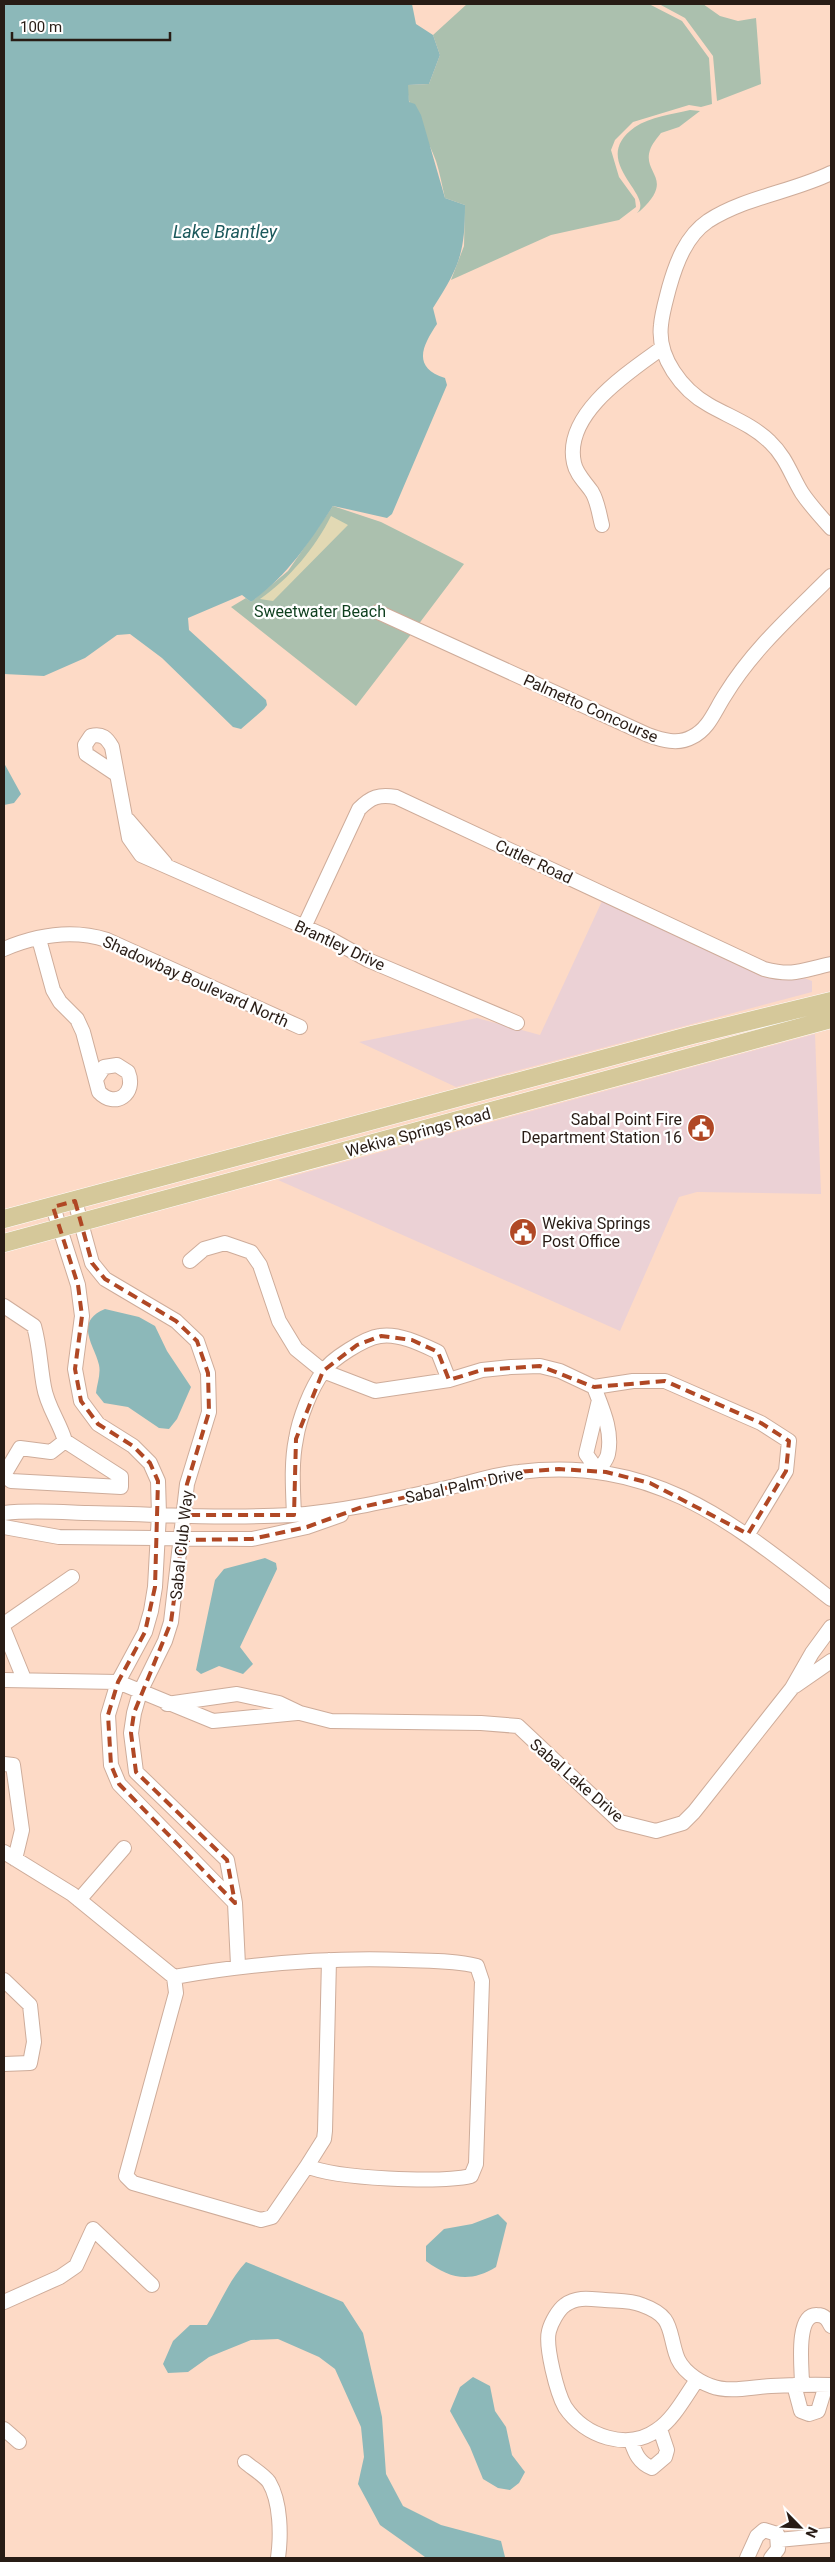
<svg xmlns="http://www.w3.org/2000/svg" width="835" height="2562" font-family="Roboto,sans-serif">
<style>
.commercial{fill:#ebd1d5}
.green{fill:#abc0ae}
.sand{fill:#e2d9b4}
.water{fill:#8cb8b9}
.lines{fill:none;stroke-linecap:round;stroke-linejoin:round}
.minor-casing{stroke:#ceac9a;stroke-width:16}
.major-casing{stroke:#fff;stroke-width:19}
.minor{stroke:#fff;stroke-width:14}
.major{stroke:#d5c89a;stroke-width:18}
.marked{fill:none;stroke:#b04825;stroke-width:4;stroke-dasharray:10 6;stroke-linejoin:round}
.labels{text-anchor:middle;stroke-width:4.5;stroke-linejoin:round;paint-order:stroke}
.park-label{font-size:16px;fill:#0e3f1e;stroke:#fff}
.street-label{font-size:16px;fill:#281c15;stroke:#fff}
.poi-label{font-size:16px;fill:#281c15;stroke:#fff;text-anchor:end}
.water-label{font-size:18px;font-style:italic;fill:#1c595c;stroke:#fff}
</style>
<rect width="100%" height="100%" fill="#fddac6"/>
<path class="commercial" d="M603 899 762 974 785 980 804 978 812 981V992L456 1087 359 1042 477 1018 540 1035Z
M815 1034 821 1194 697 1192 679 1197 620 1331 278 1180Z"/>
<path class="green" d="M467 4H649L682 21 709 58 712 104 701 107 689 105 633 122 615 140 611 150 619 177 635 199 636 207 619 220 551 235 451 280 464 246 465 205 445 198C442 186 440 173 436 161 428 136 405 111 408 85L429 84 440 55 433 35Z
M659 4H703L720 16 738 21 756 18 761 84 717 101 713 56 685 18Z
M690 110 700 111 679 127 661 133C657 138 652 144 650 150 642 174 676 178 640 211L637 213C656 195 587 161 635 127 650 117 673 114 690 110Z
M333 506 381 522 464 564 418 625 375 605 371 615 412 633 356 706 231 607 246 598 251 602 288 571Z"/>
<path class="sand" d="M331 516 348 525 273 601 260 599C290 578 315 548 331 516Z"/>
<path class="water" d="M4 4H412L416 24 433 35 440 55 429 84 408 85 409 102 415 104 421 115 445 198 465 205C465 254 459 267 433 308L437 324C423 345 411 367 445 378L447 385 392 514 387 518C369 514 352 510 333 506 309 543 287 576 251 602L242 595 188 618 189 630 266 700 267 705 264 709 241 729 233 727 162 658 130 634 117 635 85 658 44 676 4 674Z
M4 763 21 794 14 803 4 805Z
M105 1309 139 1317 155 1326 167 1351 191 1387 177 1419 169 1429 159 1428 128 1407 104 1403 96 1393C97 1384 101 1374 99 1365 95 1346 73 1322 105 1309Z
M265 1558 276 1563 277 1569 240 1647 253 1664 243 1674 219 1666 201 1674 196 1670 215 1580 224 1569Z
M498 2214 507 2223 496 2267C470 2283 450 2279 426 2261V2246L444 2229 472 2224Z
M246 2262 343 2302 363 2333 382 2417 386 2474 403 2506 441 2525 501 2541 505 2557H425L380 2525 358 2484 364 2457 361 2427 335 2369 319 2357 278 2339 251 2340 209 2357 188 2372 168 2373 163 2364 173 2341 190 2325H207C220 2304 229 2280 246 2262Z
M473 2377 490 2386 495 2411 506 2427 512 2455 525 2472 519 2483 510 2490 498 2488 483 2479 470 2447 450 2411 460 2387Z"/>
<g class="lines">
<g class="minor-casing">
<path id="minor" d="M831 173C792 192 745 197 708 221 686 236 676 263 669 288 666 300 662 313 661 325 657 357 682 390 709 405 730 417 753 425 770 442 786 457 791 475 802 493 810 505 821 517 831 528
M602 525C599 514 598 502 592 492 586 483 576 474 574 463 563 414 629 372 662 348
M378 612 648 735C662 740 678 745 692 737 709 729 715 710 725 695 753 649 793 614 831 576
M116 774 86 754 85 745 91 736C102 733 107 738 112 747L129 838 141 855 325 936 368 960 517 1023
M128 820 165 863
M304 927 359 809C371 797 379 794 396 797L764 969C795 977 802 970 831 964
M39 939 53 990 60 1002 77 1019 83 1032 99 1092C115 1109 137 1094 128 1072L117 1065 104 1067 96 1079
M4 949C37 935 72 929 107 940L300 1027
M75 1201 92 1263 105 1279 176 1321 197 1341 208 1373 209 1412 187 1484 171 1622 165 1641 140 1692 134 1713 131 1733 136 1772 227 1860 235 1903 238 1965
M53 1207 78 1285 82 1316 75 1369 81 1401 98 1424 133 1446 150 1463 158 1481 159 1514 155 1587 151 1611 145 1632 118 1682 108 1715 111 1765 119 1784 235 1903
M190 1261 204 1249 225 1243 251 1252 260 1265 279 1321 296 1349 323 1371 375 1391 449 1380 482 1370 511 1367 540 1366 560 1371 594 1387
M4 1306 34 1326C40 1347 40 1366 44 1387 47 1406 60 1423 65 1441
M594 1387 633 1381H665L761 1423 789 1441 786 1471 748 1534
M594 1387C602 1408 613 1431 608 1454 607 1460 601 1466 598 1471L586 1454 599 1400
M65 1441 121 1477V1487L11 1481 4 1475 20 1448 51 1452Z
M4 1513C31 1510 59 1512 87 1513 155 1514 223 1519 292 1515 347 1511 401 1498 455 1486 476 1481 497 1474 519 1472 654 1456 731 1521 831 1599
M294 1515C293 1490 291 1463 296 1439 299 1419 311 1388 323 1372 331 1359 365 1338 380 1336 399 1333 421 1344 438 1352L449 1380
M4 1527 59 1537 252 1539 307 1527 341 1515
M4 1624 72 1577
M4 1630 24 1679
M4 1680 118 1682 213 1721 297 1713
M795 1686 831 1661
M167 1704 237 1694 279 1703 300 1713 331 1721 481 1723 518 1726 620 1822 656 1831 683 1823 694 1812 792 1688 812 1653 831 1627
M4 1764 13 1765 22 1830 15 1859
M4 1852 72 1894 174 1977 176 1993 126 2176 133 2183 261 2220 272 2217 307 2166C336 2179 440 2183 471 2176L476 2164 482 1981 477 1966C453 1960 429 1961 405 1960 327 1957 250 1964 174 1977
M79 1900 124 1848
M4 1980 30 2005 34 2042 30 2063 4 2064
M307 2166 324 2139 325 2131 329 1960
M4 2302 60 2277 76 2266 93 2229 152 2285
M697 2380C686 2395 674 2419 657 2430 628 2451 585 2437 565 2407 557 2393 545 2346 549 2331 551 2323 558 2310 565 2305 577 2296 591 2299 605 2300 616 2301 631 2300 642 2305 673 2316 668 2329 676 2354 680 2369 697 2381 711 2386 729 2393 752 2387 771 2386 791 2385 811 2384 831 2385
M802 2384C802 2369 795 2314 817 2315 825 2315 828 2320 831 2326
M794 2385 801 2411 809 2414 818 2411 826 2385
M4 2429 19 2442
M631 2441C635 2453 639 2463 652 2468L665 2457 667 2450 660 2429
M245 2462C252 2468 264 2475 269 2482 281 2502 281 2536 278 2558
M778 2540 831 2535
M747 2558 757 2536 764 2530 777 2534 778 2549 771 2558"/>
</g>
<g class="major-casing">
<path id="major" d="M4 1219 692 1035 831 1001
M4 1243 831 1019"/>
</g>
<use href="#minor" class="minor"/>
<use href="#major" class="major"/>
</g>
<path class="marked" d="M75 1201 92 1263 105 1279 176 1321 197 1341 208 1373 209 1412 187 1484 182 1515H294L296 1439 323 1371 357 1345 381 1336 412 1340 438 1352 449 1380 482 1370 540 1366 594 1387 665 1381 761 1423 789 1441 786 1471 748 1534 650 1483 606 1472 559 1469 517 1472 362 1507 307 1527 252 1539 182 1540 171 1622 134 1713 131 1733 136 1772 227 1860 235 1903 119 1784 111 1765 108 1715 118 1682 145 1632 155 1587 158 1481 150 1463 133 1446 98 1424 81 1401 75 1369 82 1316 78 1285 53 1207Z"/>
<defs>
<g id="civic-disc" transform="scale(1.4375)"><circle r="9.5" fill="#b04825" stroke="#fff"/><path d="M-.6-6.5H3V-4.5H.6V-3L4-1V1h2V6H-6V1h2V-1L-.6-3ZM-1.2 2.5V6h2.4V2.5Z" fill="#fff"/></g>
</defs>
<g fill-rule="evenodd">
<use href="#civic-disc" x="701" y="1128"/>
<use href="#civic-disc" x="523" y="1232"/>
</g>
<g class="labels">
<g class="park-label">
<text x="320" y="617">Sweetwater Beach</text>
</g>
<g class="street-label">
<text transform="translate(591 708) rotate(24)" y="6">Palmetto Concourse</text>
<text transform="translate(534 861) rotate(25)" y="6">Cutler Road</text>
<text transform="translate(340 945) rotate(25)" y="6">Brantley Drive</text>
<text transform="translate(196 981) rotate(24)" y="6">Shadowbay Boulevard North</text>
<text transform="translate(418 1132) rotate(-15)" y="6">Wekiva Springs Road</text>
<text transform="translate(464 1485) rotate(-12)" y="6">Sabal Palm Drive</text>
<text transform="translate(181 1545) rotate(-84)" y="6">Sabal Club Way</text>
<text transform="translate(577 1780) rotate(41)" y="6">Sabal Lake Drive</text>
</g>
<g class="poi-label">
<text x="682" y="1125">Sabal Point Fire<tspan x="682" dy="18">Department Station 16</tspan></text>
<text x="542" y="1229" text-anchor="start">Wekiva Springs<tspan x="542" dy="18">Post Office</tspan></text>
</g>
<g class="water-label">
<text x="225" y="238">Lake Brantley</text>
</g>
</g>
<rect width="835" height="2562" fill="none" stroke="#281c15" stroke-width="10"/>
<g transform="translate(800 2527) rotate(114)" stroke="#ffffff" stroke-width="4" paint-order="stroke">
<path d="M0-4L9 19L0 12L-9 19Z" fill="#281c15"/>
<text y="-8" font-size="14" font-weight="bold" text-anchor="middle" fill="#281c15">N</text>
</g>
<path d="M12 32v8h158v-8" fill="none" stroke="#281c15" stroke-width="2.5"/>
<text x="20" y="32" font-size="15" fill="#281c15" stroke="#ffffff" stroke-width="4" paint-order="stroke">100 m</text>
</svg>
